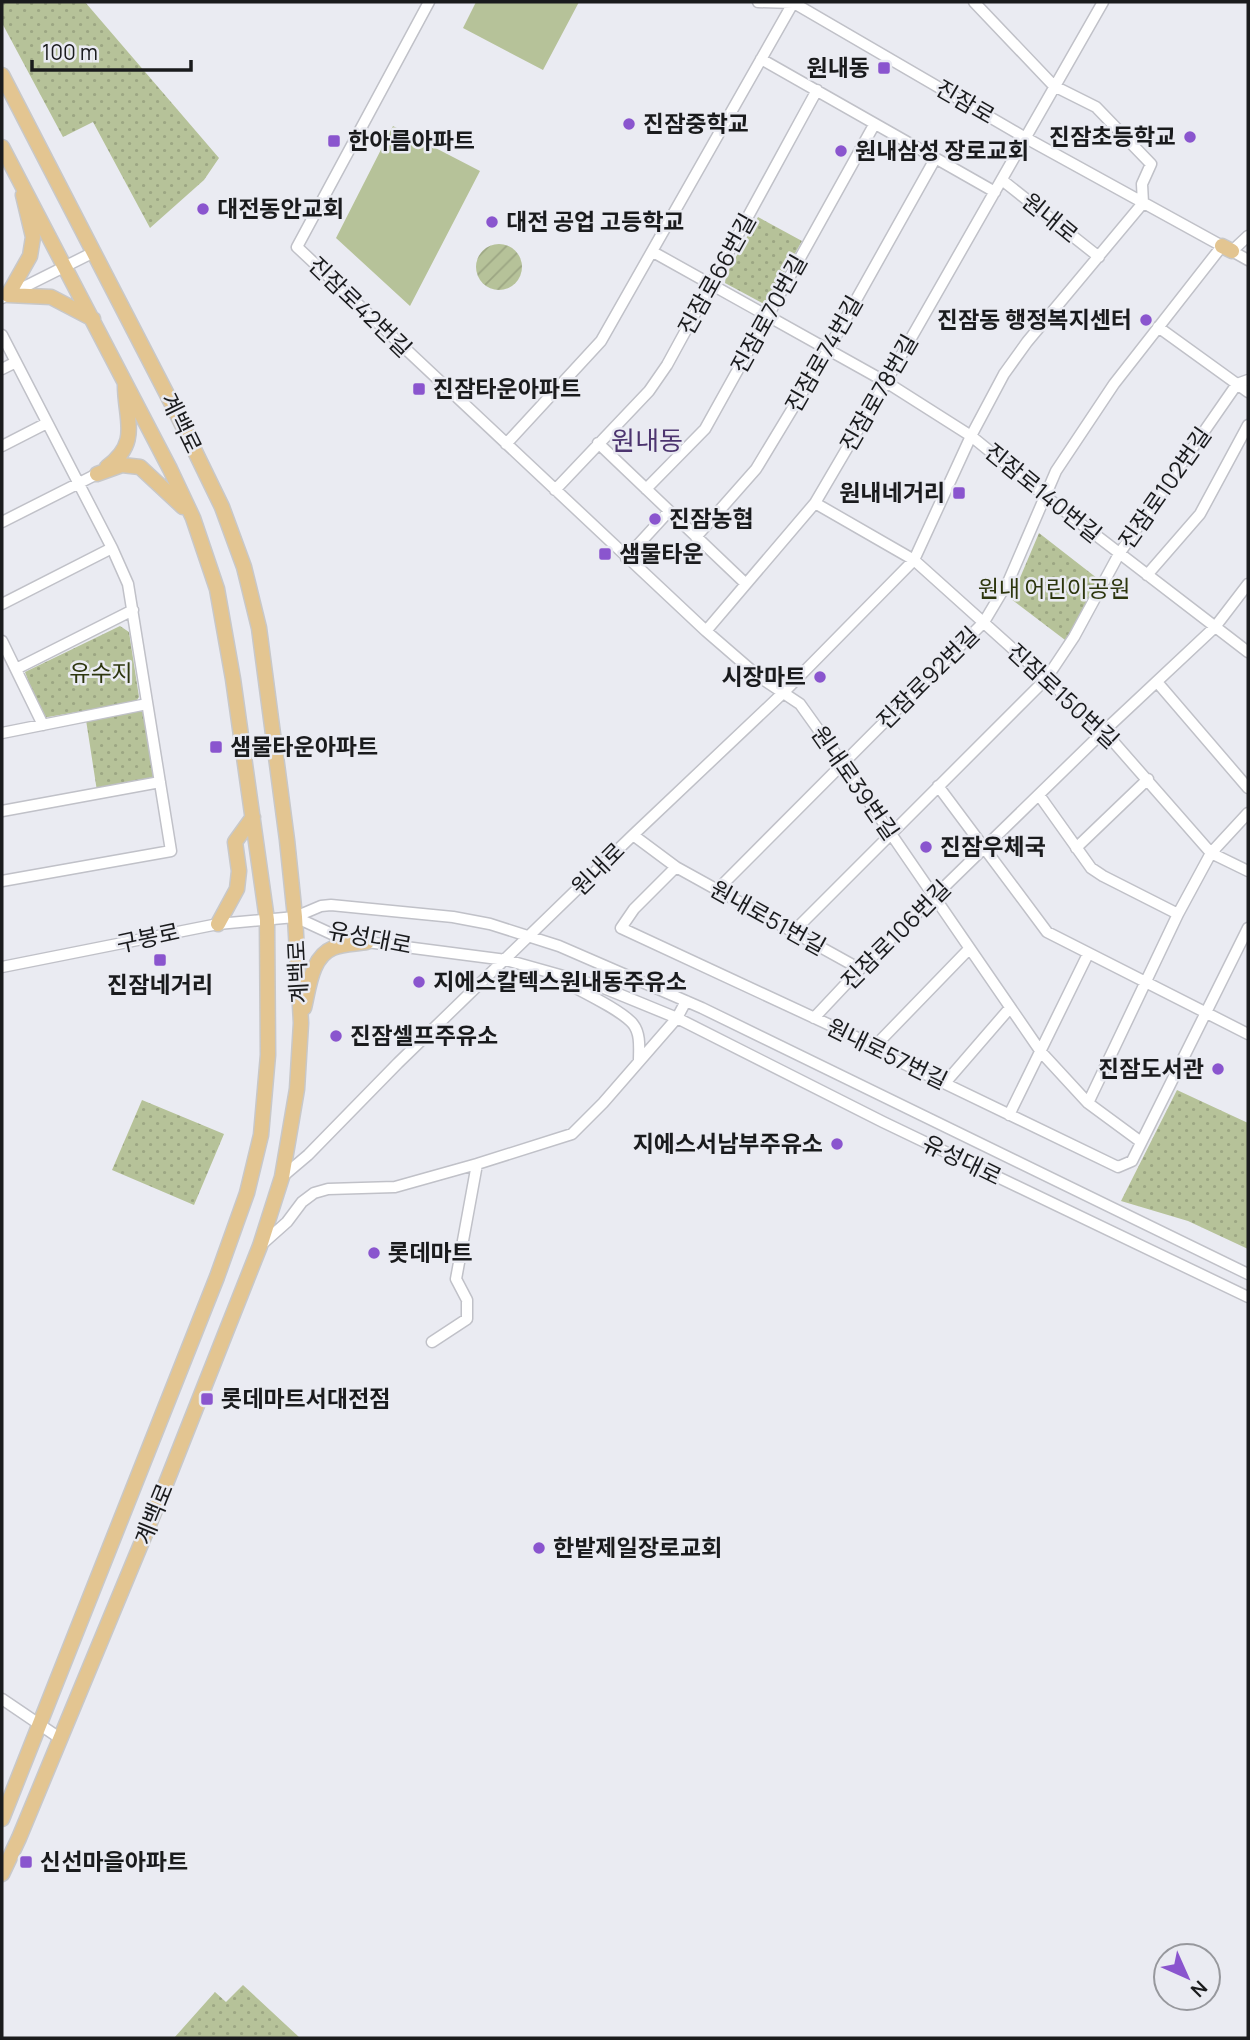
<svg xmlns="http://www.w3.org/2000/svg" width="1250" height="2040" font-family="Manrope,'Noto Sans KR',sans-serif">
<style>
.grass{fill:url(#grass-dots)}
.garden{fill:url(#garden-furrows)}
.pitch{fill:#b6c299}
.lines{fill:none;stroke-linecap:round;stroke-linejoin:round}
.minor-casing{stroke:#c0c1c8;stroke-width:13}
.major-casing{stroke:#c8c8c9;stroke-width:17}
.minor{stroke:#fff;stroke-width:10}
.major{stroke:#e3c591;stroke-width:14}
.poi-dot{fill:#8a55ce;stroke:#eaebf2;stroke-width:2.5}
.labels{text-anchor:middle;stroke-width:5;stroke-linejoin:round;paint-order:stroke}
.poi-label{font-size:23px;font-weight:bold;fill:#1a1b1d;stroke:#eaebf2;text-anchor:start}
.street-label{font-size:23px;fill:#1a1b1d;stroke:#eaebf2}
.park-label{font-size:23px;fill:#2d360e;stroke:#eaebf2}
.quarter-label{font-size:26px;fill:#4c346f;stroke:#eaebf2}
</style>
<defs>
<pattern id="grass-dots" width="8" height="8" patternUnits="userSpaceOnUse" patternTransform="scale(1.75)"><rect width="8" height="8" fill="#b6c299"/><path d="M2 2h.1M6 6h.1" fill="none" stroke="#9ca683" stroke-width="1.8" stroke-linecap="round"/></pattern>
<pattern id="garden-furrows" width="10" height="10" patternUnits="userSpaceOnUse" patternTransform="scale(1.75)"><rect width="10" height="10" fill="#b6c299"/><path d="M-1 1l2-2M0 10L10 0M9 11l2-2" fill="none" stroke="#9ca683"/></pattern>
</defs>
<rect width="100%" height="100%" fill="#eaebf2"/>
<path class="grass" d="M2 2H85L219 158 204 180 150 228 93 122 63 137 2 23Z
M758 217 802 241 766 305 725 283 726 275Z
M1039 533 1102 582 1069 643 1011 599Z
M120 626 129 632 139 697 136 702 42 718 25 672Z
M143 708 156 778 97 791 86 720Z
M1177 1090 1248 1123V1249L1188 1221 1121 1201Z
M142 1100 224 1134 194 1205 112 1170Z
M243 1985 300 2038H174L215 1992 226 2002Z"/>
<path class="garden" d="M476 267a23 23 0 1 1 46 0a23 23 0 1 1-46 0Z"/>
<path class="pitch" d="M476 2H579L543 70 463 28Z
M393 126 480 171 410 306 336 238Z"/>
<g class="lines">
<g class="minor-casing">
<path id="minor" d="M429 2 297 247 706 631 758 676 800 704 843 764 1041 1052 1088 1103 1141 1142
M974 2 1054 86 1096 107 1151 164 1142 184 1143 203
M761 59 995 192
M1002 180 1099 257
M1248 236 1232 251 1248 260
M653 252 886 382 971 436 1045 496 1248 652
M2 298 94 252
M1158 327 1248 392
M2 335 112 548 128 584 171 851 2 881
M2 369 16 362
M598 443 746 584
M506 444 601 341 793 3 758 2
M2 446 47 423
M646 489 705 429 874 125
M555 490 649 391 667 365 817 90
M815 503 914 560 1104 731 1211 853 1248 871
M2 522 97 474
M696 537 756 469 828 350 935 159
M626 558 669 511
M1147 575 1200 514 1248 425
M2 604 112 548
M706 631 815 503 886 382 1103 2
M2 641 43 725
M16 669 133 610
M1157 682 1248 788
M2 733 147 704
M938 786 1047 932 1248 1034
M1039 795 1091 868 1103 876 1178 914
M2 811 160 782
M633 835 676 867 860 969
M1076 848 1148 779
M676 867 634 909 621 928 875 1046 894 1059 1118 1167 1132 1161 1248 928
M718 889 984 622 1009 580 1056 471 1114 384 1222 246 1024 137 792 2
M295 917 334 935 367 942 506 960 599 986 677 1018 883 1122 1248 1297
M793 932 1046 679 1074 637 1119 554 1237 384 1248 380
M2 967 218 924 295 917 321 906 331 905 453 917 490 924 559 946 702 1008 1248 1274
M557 978C574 988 621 1009 633 1024 641 1034 639 1049 639 1061
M814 1018 860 969 1104 731 1215 627 1248 584
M875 1046 969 949
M945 1083 1009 1009
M1088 1103 1178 914 1211 853 1248 813
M1009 1115 1088 954
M282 1177 308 1155 398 1063 633 835 784 692 914 560 971 436 1004 374 1027 342 1143 203
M260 1246 287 1222 302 1202 314 1193 328 1189 395 1187 477 1164 572 1134 603 1103 677 1018 686 1001
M432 1342 467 1319V1300L456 1279 477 1164
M2 1699 61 1739"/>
</g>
<g class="major-casing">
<path id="major" d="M2 75 173 406 222 507 244 567 259 628 287 840 295 917 301 1023 297 1089 282 1177 260 1246 163 1491 19 1838 2 1874
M2 147 170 469 193 518 217 589 233 679 267 920 268 1055 261 1135 247 1193 217 1277 2 1819
M23 195 33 237 30 256 8 295 51 297 93 319
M1222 246 1232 251
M107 467C141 442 125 420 125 385
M97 474 122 465 140 467 183 507
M218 924 237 889 239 871 235 842 253 817
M304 1008C309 988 311 957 333 948 343 944 357 944 367 942"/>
</g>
<use href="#minor" class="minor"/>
<use href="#major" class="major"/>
</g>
<g class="poi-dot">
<rect x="877" y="61" width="14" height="14" rx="3.5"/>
<circle cx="629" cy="124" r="7"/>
<circle cx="1190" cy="137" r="7"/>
<rect x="327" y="134" width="14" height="14" rx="3.5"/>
<circle cx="841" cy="151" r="7"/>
<circle cx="203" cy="209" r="7"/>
<circle cx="492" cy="222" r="7"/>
<circle cx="1146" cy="320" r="7"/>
<rect x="412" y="382" width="14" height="14" rx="3.5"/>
<rect x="952" y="486" width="14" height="14" rx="3.5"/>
<circle cx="655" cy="519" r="7"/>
<rect x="598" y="547" width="14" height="14" rx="3.5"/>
<circle cx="820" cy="677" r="7"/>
<rect x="209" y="740" width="14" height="14" rx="3.5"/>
<circle cx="926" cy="847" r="7"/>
<rect x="153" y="953" width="14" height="14" rx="3.5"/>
<circle cx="419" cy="982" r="7"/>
<circle cx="336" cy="1036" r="7"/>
<circle cx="1218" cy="1069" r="7"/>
<circle cx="837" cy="1144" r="7"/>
<circle cx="374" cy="1253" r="7"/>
<rect x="200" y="1392" width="14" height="14" rx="3.5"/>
<circle cx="539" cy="1548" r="7"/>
<rect x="19" y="1855" width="14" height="14" rx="3.5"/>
</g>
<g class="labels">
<g class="poi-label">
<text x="870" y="76" text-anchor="end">원내동</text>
<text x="643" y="132">진잠중학교</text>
<text x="1176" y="145" text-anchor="end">진잠초등학교</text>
<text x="348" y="149">한아름아파트</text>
<text x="855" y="159">원내삼성 장로교회</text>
<text x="217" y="217">대전동안교회</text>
<text x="506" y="230">대전 공업 고등학교</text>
<text x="1132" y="328" text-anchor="end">진잠동 행정복지센터</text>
<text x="433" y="397">진잠타운아파트</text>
<text x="945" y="501" text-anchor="end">원내네거리</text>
<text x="669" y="527">진잠농협</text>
<text x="619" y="562">샘물타운</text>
<text x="806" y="685" text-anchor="end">시장마트</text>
<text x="230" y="755">샘물타운아파트</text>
<text x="940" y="855">진잠우체국</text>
<text x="433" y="990">지에스칼텍스원내동주유소</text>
<text x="160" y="993" text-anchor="middle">진잠네거리</text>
<text x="350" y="1044">진잠셀프주유소</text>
<text x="1204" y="1077" text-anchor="end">진잠도서관</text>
<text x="823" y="1152" text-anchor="end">지에스서남부주유소</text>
<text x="388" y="1261">롯데마트</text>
<text x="221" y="1407">롯데마트서대전점</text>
<text x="553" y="1556">한밭제일장로교회</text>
<text x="40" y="1870">신선마을아파트</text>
</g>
<g class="street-label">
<text transform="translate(965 102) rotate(30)" y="8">진잠로</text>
<text transform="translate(1050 218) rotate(39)" y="8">원내로</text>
<text transform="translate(717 274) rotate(-61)" y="8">진잠로66번길</text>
<text transform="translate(360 307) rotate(44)" y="8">진잠로42번길</text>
<text transform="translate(769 314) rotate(-61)" y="8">진잠로70번길</text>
<text transform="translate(824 354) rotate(-60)" y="8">진잠로74번길</text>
<text transform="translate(879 393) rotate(-60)" y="8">진잠로78번길</text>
<text transform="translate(181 423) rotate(64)" y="8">계백로</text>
<text transform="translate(1165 488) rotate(-55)" y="8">진잠로102번길</text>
<text transform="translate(1043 493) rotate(39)" y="8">진잠로140번길</text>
<text transform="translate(928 678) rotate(-45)" y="8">진잠로92번길</text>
<text transform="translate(1063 696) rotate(43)" y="8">진잠로150번길</text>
<text transform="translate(855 783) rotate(55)" y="8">원내로39번길</text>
<text transform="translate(598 869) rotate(-45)" y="8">원내로</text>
<text transform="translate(768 918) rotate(29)" y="8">원내로51번길</text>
<text transform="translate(896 935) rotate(-45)" y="8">진잠로106번길</text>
<text transform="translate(148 938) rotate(-12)" y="8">구봉로</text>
<text transform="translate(370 938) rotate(11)" y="8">유성대로</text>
<text transform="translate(298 972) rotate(-93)" y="8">계백로</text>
<text transform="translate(887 1054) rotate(26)" y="8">원내로57번길</text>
<text transform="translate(962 1160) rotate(26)" y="8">유성대로</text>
<text transform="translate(154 1514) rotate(-68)" y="8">계백로</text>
</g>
<g class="park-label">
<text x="1054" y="597">원내 어린이공원</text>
<text x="101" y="681">유수지</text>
</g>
<g class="quarter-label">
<text x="647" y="450">원내동</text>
</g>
</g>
<rect width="1250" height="2040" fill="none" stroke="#1a1b1d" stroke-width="7"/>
<g transform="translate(1187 1977) rotate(135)"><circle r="33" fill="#eaebf2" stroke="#97989d" stroke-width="2"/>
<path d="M0-5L12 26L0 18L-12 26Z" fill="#8a55ce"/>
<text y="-10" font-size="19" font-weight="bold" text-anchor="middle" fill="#1a1b1d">N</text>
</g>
<path d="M32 60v10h159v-10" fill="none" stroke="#1a1b1d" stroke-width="3.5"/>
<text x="42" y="60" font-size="21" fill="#1a1b1d" stroke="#eaebf2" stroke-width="5" paint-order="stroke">100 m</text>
</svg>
